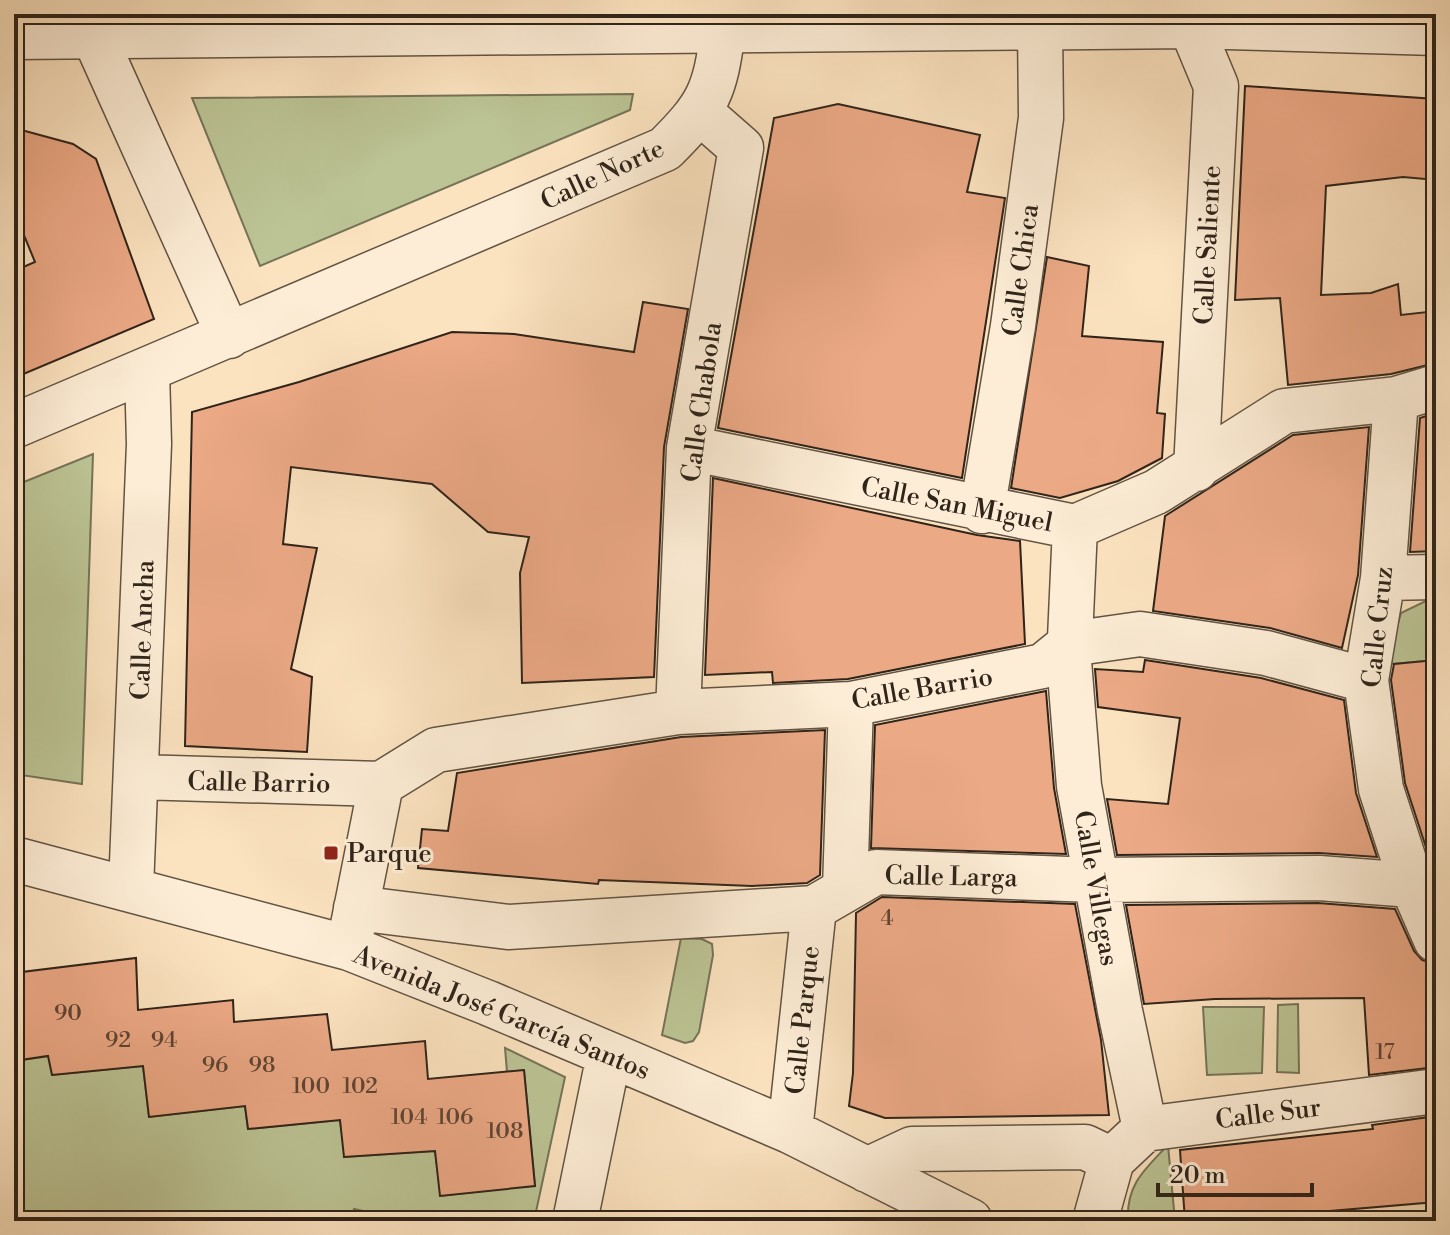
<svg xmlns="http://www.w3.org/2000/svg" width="1450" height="1235" font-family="'Libre Bodoni',serif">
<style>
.green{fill:#bcc495;stroke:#767458;stroke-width:2}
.building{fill:#eca986;stroke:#2f241a;stroke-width:2}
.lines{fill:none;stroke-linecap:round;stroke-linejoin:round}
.minor-casing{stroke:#625444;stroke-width:47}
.tertiary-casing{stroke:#625444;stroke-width:47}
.minor{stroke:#fdedd6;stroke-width:44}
.tertiary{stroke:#fdedd6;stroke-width:44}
.poi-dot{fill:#8f2418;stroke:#fdedd6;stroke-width:3}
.labels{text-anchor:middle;stroke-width:6;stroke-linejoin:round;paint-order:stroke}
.number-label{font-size:22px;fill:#5e4535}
.street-label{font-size:26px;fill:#2f241a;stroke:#fdedd6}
.poi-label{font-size:26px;fill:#2f241a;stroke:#fdedd6;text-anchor:start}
</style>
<rect width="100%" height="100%" fill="#fce3c0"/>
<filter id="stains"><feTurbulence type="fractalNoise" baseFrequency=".0025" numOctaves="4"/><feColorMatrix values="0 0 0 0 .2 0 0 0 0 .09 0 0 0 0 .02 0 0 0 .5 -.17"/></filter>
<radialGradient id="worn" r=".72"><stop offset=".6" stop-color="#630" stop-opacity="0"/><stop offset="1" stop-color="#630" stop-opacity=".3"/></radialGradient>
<path class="green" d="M633 94 630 110 260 266 192 98Z
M93 454 82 784 14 774V486Z
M1436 596V660L1392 664 1391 647 1401 613Z
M681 938 702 939 712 944 713 955 699 1032 693 1041 685 1043 662 1035Z
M1298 1004 1299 1073 1277 1072 1278 1005Z
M1203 1007H1264L1262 1073 1207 1075Z
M505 1048 565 1077 534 1221H409L354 1209 351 1221H14V1061L49 1056 53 1075 143 1066 149 1117 245 1106 248 1129 340 1120 345 1157 435 1151 441 1196 535 1185 524 1070 507 1072Z
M1168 1145 1175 1221H1128C1126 1185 1144 1170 1168 1145Z"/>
<path class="building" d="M1245 86 1436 99V180L1403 177 1326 186 1321 295 1371 293 1398 284 1401 315 1436 311V363L1391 374 1288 385 1280 298 1235 300Z
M838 104 980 135 967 192 1005 198 962 478 718 428 774 118Z
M14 128 73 144 96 159 154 319 14 378V271L35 262 14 211Z
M1047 257 1089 266 1082 336 1163 342 1157 413 1165 414 1162 458 1118 481 1060 498 1011 488Z
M643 302 688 309 664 447 654 677 522 683 520 573 529 537 488 532 432 484 291 467 283 544 317 548 291 669 312 677 307 752 185 746 192 412 299 382 452 332 514 334 634 352Z
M1436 413V551L1410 552 1420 418Z
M1369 427 1358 575 1342 648 1270 628 1153 611 1165 516 1293 435Z
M713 478 977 535 1020 541 1025 644 848 679 773 683 772 672 705 675Z
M1145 660 1261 678 1344 700 1356 793 1377 857 1319 853 1117 855 1107 799 1168 804 1180 718 1098 707 1095 669 1143 672Z
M1436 660V878L1405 783 1391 680 1394 664Z
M1046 691 1054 788 1066 854 871 848 875 725Z
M825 730 820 875 807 883 752 886 599 880 598 884 418 868 422 829 448 831 457 773 681 737Z
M882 897 1075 904 1101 1040 1109 1115 885 1118 849 1106 853 1073 856 913Z
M1318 903 1395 909 1414 951 1422 960 1436 965V1067L1369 1075 1364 998 1215 999 1144 1004 1126 905Z
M136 958 138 1010 233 1000 234 1022 327 1014 332 1050 425 1041 428 1079 524 1070 535 1186 440 1196 435 1151 344 1157 340 1120 248 1129 245 1106 149 1117 143 1066 52 1075 48 1056 14 1061V973Z
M1436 1116V1202L1295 1214 1296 1221H1185L1180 1150 1373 1129 1372 1125Z"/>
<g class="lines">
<g class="minor-casing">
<path id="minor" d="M1191 14V26L1216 86 1196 469
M94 36 229 336
M1396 399 1383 578 1366 680 1381 789 1412 885 1436 940
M14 426 665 149C709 105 715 92 723 30
M689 448 1075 527 1156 492 1284 411 1396 399 1436 387
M982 511 1013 326 1041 118 1040 27
M1075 527 1069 661 1079 786 1120 1011 1145 1129
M1383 578 1436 577
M678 712 689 448 741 148 701 113
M138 777 381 784 436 750 678 712 851 704 1043 666 1070 644 1140 634 1266 653 1366 680
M14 859 349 948 488 1003 790 1131 970 1221
M131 888 149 444 147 371
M845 889 851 704
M356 908 508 927 814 908 876 872 1095 880 1319 878 1412 885
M351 935 381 784
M790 1131 814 908
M867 1170 912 1149 1085 1147 1112 1160
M575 1221 609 1055
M1095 1221 1112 1160 1145 1129 1436 1091"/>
</g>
<g class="tertiary-casing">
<path id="tertiary" d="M14 37 1191 26 1436 33"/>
</g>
<use href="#minor" class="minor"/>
<use href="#tertiary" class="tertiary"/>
</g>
<rect class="poi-dot" x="323" y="845" width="16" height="16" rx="4"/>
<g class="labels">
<g class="number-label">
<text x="887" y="925">4</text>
<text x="68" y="1020">90</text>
<text x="118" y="1047">92</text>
<text x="164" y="1047">94</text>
<text x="1385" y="1059">17</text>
<text x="215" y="1072">96</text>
<text x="262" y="1072">98</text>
<text x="311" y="1093">100</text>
<text x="360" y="1093">102</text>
<text x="409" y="1124">104</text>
<text x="455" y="1124">106</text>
<text x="505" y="1138">108</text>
</g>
<g class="street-label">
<text transform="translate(602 174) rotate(-25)" y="9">Calle Norte</text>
<text transform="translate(1207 245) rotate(-87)" y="9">Calle Saliente</text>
<text transform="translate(1020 270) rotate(-82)" y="9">Calle Chica</text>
<text transform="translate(701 402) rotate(-82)" y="9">Calle Chabola</text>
<text transform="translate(957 504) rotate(11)" y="9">Calle San Miguel</text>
<text transform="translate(1377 627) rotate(-84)" y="9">Calle Cruz</text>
<text transform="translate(142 630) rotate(-88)" y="9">Calle Ancha</text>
<text transform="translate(922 688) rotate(-10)" y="9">Calle Barrio</text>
<text transform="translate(259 782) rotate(1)" y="9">Calle Barrio</text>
<text transform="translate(951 876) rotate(1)" y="9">Calle Larga</text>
<text transform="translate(1097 888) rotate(80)" y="9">Calle Villegas</text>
<text transform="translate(502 1012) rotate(22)" y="9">Avenida José García Santos</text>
<text transform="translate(802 1020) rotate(-84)" y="9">Calle Parque</text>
<text transform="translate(1268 1113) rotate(-7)" y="9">Calle Sur</text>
</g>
<g class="poi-label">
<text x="347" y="862">Parque</text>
</g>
</g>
<rect width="1450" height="1235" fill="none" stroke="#fce3c0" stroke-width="48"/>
<rect x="16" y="16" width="1418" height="1203" fill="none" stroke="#2f241a" stroke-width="4"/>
<rect x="24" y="24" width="1402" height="1187" fill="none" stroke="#2f241a" stroke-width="2"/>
<path d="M1158 1183v12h154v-12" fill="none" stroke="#2f241a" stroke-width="4"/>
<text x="1170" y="1183" font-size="24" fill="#2f241a" stroke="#fdedd6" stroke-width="6" paint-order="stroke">20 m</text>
<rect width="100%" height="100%" filter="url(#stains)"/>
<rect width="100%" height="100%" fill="url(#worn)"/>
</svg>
